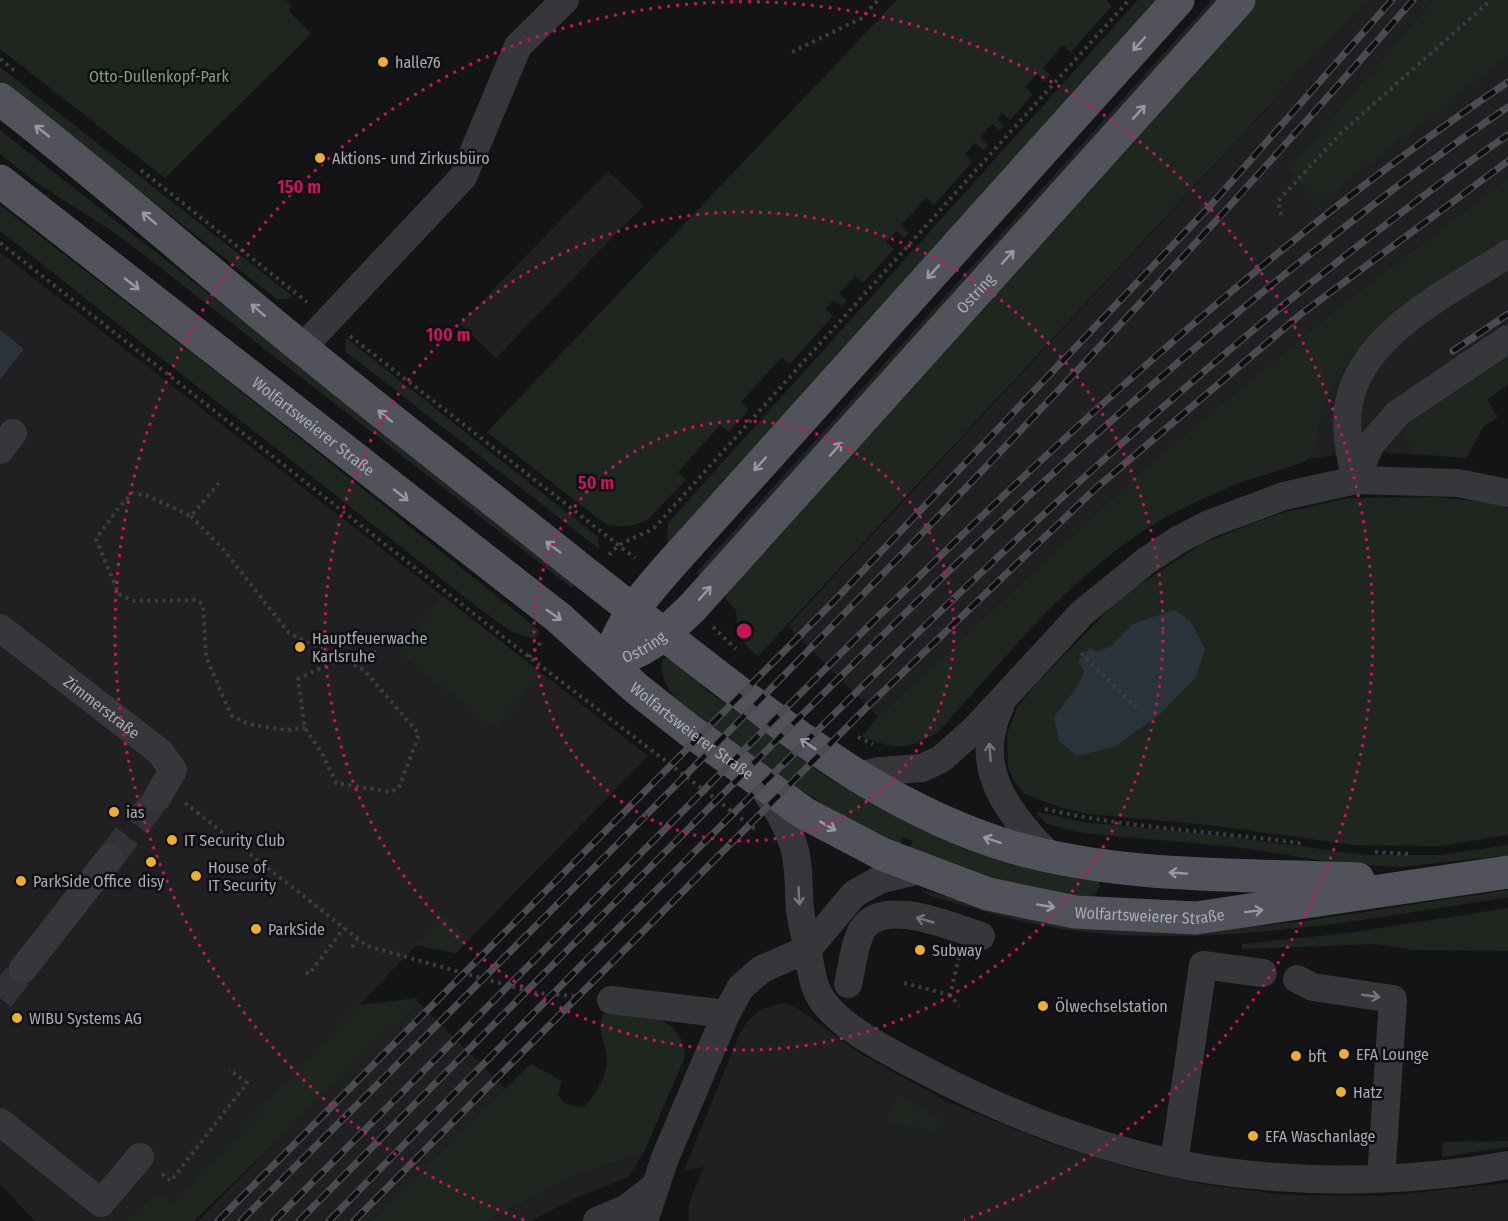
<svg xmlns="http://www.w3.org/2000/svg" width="1508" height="1221" font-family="'Fira Sans Condensed',sans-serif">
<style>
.built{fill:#202023;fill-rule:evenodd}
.green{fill:#1f2620}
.water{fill:#2b333a}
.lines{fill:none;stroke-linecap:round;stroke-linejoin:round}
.minor-tunnel{stroke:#313236;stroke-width:28;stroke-dasharray:28 14;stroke-linecap:butt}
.path{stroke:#3c3d42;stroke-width:4;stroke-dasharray:3 4.5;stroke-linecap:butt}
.minor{stroke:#36363b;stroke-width:28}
.major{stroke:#52535a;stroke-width:33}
.rail-casing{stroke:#4b4c52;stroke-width:7}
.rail{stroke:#0f0f11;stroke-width:4.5;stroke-dasharray:14;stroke-linecap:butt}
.oneway{stroke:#9699a4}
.oneway2{stroke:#74767f}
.ring{fill:none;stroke:#c2185b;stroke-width:3;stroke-dasharray:3 6}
.poi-dot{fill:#ebae37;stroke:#0f0f11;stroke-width:2}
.labels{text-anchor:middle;stroke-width:5;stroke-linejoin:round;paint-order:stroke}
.poi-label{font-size:16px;fill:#a7abb6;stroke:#0f0f11;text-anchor:start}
.park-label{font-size:16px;fill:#7ea080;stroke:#0f0f11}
.street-label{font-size:16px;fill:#a7abb6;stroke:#0f0f11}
.centre{fill:#c2185b;stroke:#0f0f11;stroke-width:3}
.ring-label{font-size:18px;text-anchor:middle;font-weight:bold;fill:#c2185b;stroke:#0f0f11;stroke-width:5;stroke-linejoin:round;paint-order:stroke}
</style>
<rect width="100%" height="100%" fill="#141416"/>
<path class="built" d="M1367 0H1433L1288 169 1508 55V178L1345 302 1147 466 878 717 788 626Z
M608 171 644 205 496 358 460 324Z
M1508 239V354L1408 445 1412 454 1367 451 1308 459 1316 447 1321 413 1331 389 1347 364 1376 331Z
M0 252 648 756 456 953 416 945 175 1202 155 1194 125 1221H35L0 1184Z
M419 1003 506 1089 371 1221H198L315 1102Z
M784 1003 797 1008 861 1054 948 1102 1049 1143 1140 1171 1208 1185 1285 1195 1384 1196 1508 1183V1221H689V1204L704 1167 684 1170 740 1033 749 1019 762 1009ZM939 1118 938 1131 887 1123Z
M644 1152 629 1177 569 1201 531 1221H486L575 1176Z"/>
<path class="green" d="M0 0H286L292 6 288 10 311 34 165 178 0 49Z
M897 0H1106L1112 6 1071 52 1063 45 1043 68 1050 75 1045 82 1037 74 1025 87 1033 94 1010 120 1002 113 997 119 1004 126 1000 131 992 124 980 137 988 145 983 150 975 143 965 154 972 162 934 205 926 198 901 225 909 233 904 237 896 231 886 242 894 249 863 283 855 276 839 294 847 301 842 306 834 300 825 309 833 316 790 364 782 357 741 402 749 410 729 432 720 425 678 472 686 480 646 521 629 526H612L604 523 487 432Z
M1138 0H1161L667 544 668 523Z
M1212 0H1221L701 578 696 573Z
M1256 0H1367L758 656C738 639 738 635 736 610L725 598 732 585Z
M1433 0H1508V55L1318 204 1288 169Z
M0 67 291 295V299H277L0 81Z
M0 130 576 582 572 588 121 237 34 181 0 154Z
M1508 178V239C1457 273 1378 316 1345 367 1336 381 1328 396 1322 412 1317 426 1321 448 1308 459 1300 465 1261 476 1248 480 1221 490 1192 503 1166 517 1074 570 1009 654 939 731 910 751 893 750 862 736L878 717 1147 466 1345 302Z
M0 205 233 385 540 631 535 639 512 632 476 606 0 231Z
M346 338 598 537 599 549 345 351Z
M1508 354V385L1487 400 1498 417 1484 426 1466 458 1412 454 1405 436 1411 418Z
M1438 497 1485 502 1508 508V835L1440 846 1352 845 1218 826 1088 814 1063 808 1024 794 1014 781 1008 767 1007 734 1017 707 1038 682 1123 595 1205 542 1278 514 1348 498Z
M443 596 540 672 496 729 399 653Z
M671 658 709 692 825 776 895 814 1097 879 1100 886 1095 895C1062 904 946 863 909 851L913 841 903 837 899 847C821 808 753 757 682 707 673 695 656 674 663 659Z
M1039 812 1083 822 1216 835 1365 855H1441L1508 845V855L1402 867 1345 864 1236 847 1082 833 1047 824 1036 813Z
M921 890 950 897 1227 929 1298 922 1508 890V897C1367 919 1220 948 1077 931 1028 925 978 910 931 896Z
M1508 908V951L1413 950 1378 944 1242 949V944L1348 933Z
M443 916 469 938 456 953 416 945Z
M418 998 416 1000 419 1003 194 1221H125L155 1194 175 1202 358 1005Z
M603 1014C638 1017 682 1010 685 1057L644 1152 575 1176 486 1221H371L531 1064 562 1081 558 1095 565 1104 584 1107C594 1098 608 1073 607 1060 607 1040 596 1037 603 1014Z
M898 1094 939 1118 938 1131 886 1123Z
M1508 1141V1147L1442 1157 1443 1142Z"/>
<path class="water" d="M0 330 24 349 0 380Z
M1174 610 1190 620 1205 649 1196 677 1158 716 1114 747 1077 756 1059 741 1054 717 1079 684 1084 671 1078 661 1090 648 1098 652 1111 646 1133 624Z"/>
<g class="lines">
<path class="minor-tunnel" d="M110 858 157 798
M0 998 23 969"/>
<path class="path" d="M792 52 862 18 878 0
M0 59 15 71
M141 170 307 302
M1281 215 1278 201 1341 133 1491 0
M0 243 529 657 755 829
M350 336 635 558
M219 483 191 516 148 496 132 493 117 510 96 539 119 594 134 601 195 600 203 604 206 657 231 715 248 724 286 730 305 728
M191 516 223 549 289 633 364 670 419 734 399 788 391 792 336 783 323 755 305 728 298 679 342 658 376 652
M609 555C620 540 639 538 655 527L1129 0
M713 627 736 649
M1081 653 1140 711
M529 657 542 641
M858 737 873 744
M185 803 367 946 535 993 584 997
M1045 809C1130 829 1218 831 1305 844
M1375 852 1409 854
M352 947 357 939
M959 957 950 995 959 1006
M306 972 309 974 344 928
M904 983 950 995
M162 1174 171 1181 247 1083 229 1069"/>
<g class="minor">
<path d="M302 348 463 177 518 46 565 0"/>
<path d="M0 450 13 433"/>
<path d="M1356 480C1350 455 1344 428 1349 403 1362 332 1453 290 1508 254"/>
<path d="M1356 480 1370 445 1398 413 1508 339"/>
<path id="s1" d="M0 628 160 752 173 770 157 798"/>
<path d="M1000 707C971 767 1008 814 1049 855"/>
<path d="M857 776 880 771 922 768 941 759 975 729 1082 613 1146 561 1178 540 1209 524 1284 496 1356 480 1458 483 1508 493"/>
<path d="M761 783C773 804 788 824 794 847 800 867 798 889 800 909 801 923 806 937 808 952 810 965 812 981 818 993 834 1025 888 1051 918 1067 998 1110 1084 1144 1173 1163 1279 1185 1402 1184 1508 1165"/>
<path d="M23 969 110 858"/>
<path d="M1297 979 1313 987 1393 999 1381 1178"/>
<path d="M848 984C852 968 854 944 862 930 883 896 952 927 981 936"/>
<path d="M611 1000 726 1014"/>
<path d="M0 1122 101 1203 140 1157"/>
<path d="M1174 1163 1203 965 1263 973"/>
<path d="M597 1221 627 1208 654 1187"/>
<path d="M644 1221 665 1158 726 1014 741 987 762 969 808 949 854 894 879 880 920 870"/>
</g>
<g class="major">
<path d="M0 99C105 180 203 268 306 351 396 425 488 495 579 568 630 608 681 648 732 687 818 753 907 816 1012 847 1124 879 1243 874 1358 879"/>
<path id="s2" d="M0 181 559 618 637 689 689 730 804 813 882 854 988 894 1075 912 1196 918 1508 872"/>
<path id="s3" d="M608 662C647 652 664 635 692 608L1239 0"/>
<path d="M608 662C622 619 644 595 673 562L1178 0"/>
</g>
<g class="rail-casing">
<path id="rail" d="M1453 351 1508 314
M218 1221 837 598 1210 206 1392 0
M241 1221C640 821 1043 426 1413 0
M274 1221C437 1057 600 894 764 730 996 498 1234 266 1508 82
M299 1221C448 1070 598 919 748 769 931 585 1117 404 1322 245 1382 197 1444 150 1508 107
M329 1221C519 1027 710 834 905 645 1051 505 1199 369 1359 245 1408 208 1457 169 1508 135
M354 1221 868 706 1096 488 1301 314 1508 161"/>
</g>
<use href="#rail" class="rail"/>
</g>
<defs><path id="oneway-shaft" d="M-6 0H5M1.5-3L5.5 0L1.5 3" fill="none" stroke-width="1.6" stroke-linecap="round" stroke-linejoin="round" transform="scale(1.5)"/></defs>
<g class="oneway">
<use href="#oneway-shaft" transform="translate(1139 44) rotate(132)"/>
<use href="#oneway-shaft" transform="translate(1139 112) rotate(-48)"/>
<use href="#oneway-shaft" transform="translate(42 131) rotate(-142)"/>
<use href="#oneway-shaft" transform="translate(149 218) rotate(-140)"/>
<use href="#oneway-shaft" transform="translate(1008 257) rotate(-48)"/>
<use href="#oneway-shaft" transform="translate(933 272) rotate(132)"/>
<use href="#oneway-shaft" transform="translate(132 284) rotate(38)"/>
<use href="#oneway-shaft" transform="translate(258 310) rotate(-139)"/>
<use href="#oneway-shaft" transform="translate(385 416) rotate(-141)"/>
<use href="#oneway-shaft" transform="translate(836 449) rotate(-48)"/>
<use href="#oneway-shaft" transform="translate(760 464) rotate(132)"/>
<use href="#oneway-shaft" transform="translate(401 495) rotate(38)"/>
<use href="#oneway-shaft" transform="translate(553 547) rotate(-143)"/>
<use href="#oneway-shaft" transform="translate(705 593) rotate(-48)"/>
<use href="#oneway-shaft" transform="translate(554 615) rotate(35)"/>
<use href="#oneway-shaft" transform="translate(808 744) rotate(-146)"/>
<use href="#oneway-shaft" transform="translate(828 826) rotate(29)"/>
<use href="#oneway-shaft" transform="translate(992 840) rotate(-161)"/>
<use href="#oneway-shaft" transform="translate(1178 873) rotate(-176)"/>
<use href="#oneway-shaft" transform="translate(1046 906) rotate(10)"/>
<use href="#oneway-shaft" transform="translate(1254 911) rotate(-7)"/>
</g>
<g class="oneway2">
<use href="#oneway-shaft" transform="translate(990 752) rotate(-94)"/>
<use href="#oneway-shaft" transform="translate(799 896) rotate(87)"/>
<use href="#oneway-shaft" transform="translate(925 920) rotate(-164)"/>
<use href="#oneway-shaft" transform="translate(1371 996) rotate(8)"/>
</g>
<g class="ring">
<circle cx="744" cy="631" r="210"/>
<circle cx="744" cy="631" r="419"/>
<path d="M524 1220A629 629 0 1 1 964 1220"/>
</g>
<g class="poi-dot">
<circle cx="383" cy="62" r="6"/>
<circle cx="320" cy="158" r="6"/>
<circle cx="300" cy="647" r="6"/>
<circle cx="114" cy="812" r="6"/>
<circle cx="172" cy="840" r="6"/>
<circle cx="151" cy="862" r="6"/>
<circle cx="196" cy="876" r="6"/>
<circle cx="21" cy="881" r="6"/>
<circle cx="256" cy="929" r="6"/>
<circle cx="920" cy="950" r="6"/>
<circle cx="1043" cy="1006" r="6"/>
<circle cx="17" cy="1018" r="6"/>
<circle cx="1344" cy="1054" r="6"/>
<circle cx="1296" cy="1056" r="6"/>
<circle cx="1341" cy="1092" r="6"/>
<circle cx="1253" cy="1136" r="6"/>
</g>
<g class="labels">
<g class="poi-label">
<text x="395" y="68">halle76</text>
<text x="332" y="164">Aktions- und Zirkusbüro</text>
<text x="312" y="644">Hauptfeuerwache<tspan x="312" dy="18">Karlsruhe</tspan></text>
<text x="126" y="818">ias</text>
<text x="184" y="846">IT Security Club</text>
<text x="208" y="873">House of<tspan x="208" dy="18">IT Security</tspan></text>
<text x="33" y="887">ParkSide Office</text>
<text x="151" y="887" text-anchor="middle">disy</text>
<text x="268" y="935">ParkSide</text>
<text x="932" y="956">Subway</text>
<text x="1055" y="1012">Ölwechselstation</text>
<text x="29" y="1024">WIBU Systems AG</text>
<text x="1356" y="1060">EFA Lounge</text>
<text x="1308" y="1062">bft</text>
<text x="1353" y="1098">Hatz</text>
<text x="1265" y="1142">EFA Waschanlage</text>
</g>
<g class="park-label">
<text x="159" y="82">Otto-Dullenkopf-Park</text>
</g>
<g class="street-label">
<text dy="6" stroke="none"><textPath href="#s3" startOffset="525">Ostring</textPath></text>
<text dy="6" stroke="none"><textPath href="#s2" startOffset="398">Wolfartsweierer Straße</textPath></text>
<text dy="6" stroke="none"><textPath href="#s3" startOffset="39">Ostring</textPath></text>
<text dy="6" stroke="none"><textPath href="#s1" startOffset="129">Zimmerstraße</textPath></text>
<text dy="6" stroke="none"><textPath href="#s2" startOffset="884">Wolfartsweierer Straße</textPath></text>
<text dy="6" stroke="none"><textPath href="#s2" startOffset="1388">Wolfartsweierer Straße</textPath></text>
</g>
</g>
<circle cx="744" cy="631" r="9" class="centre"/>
<g class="ring-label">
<text x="299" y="193">150 m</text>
<text x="448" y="341">100 m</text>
<text x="596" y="489">50 m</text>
</g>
</svg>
